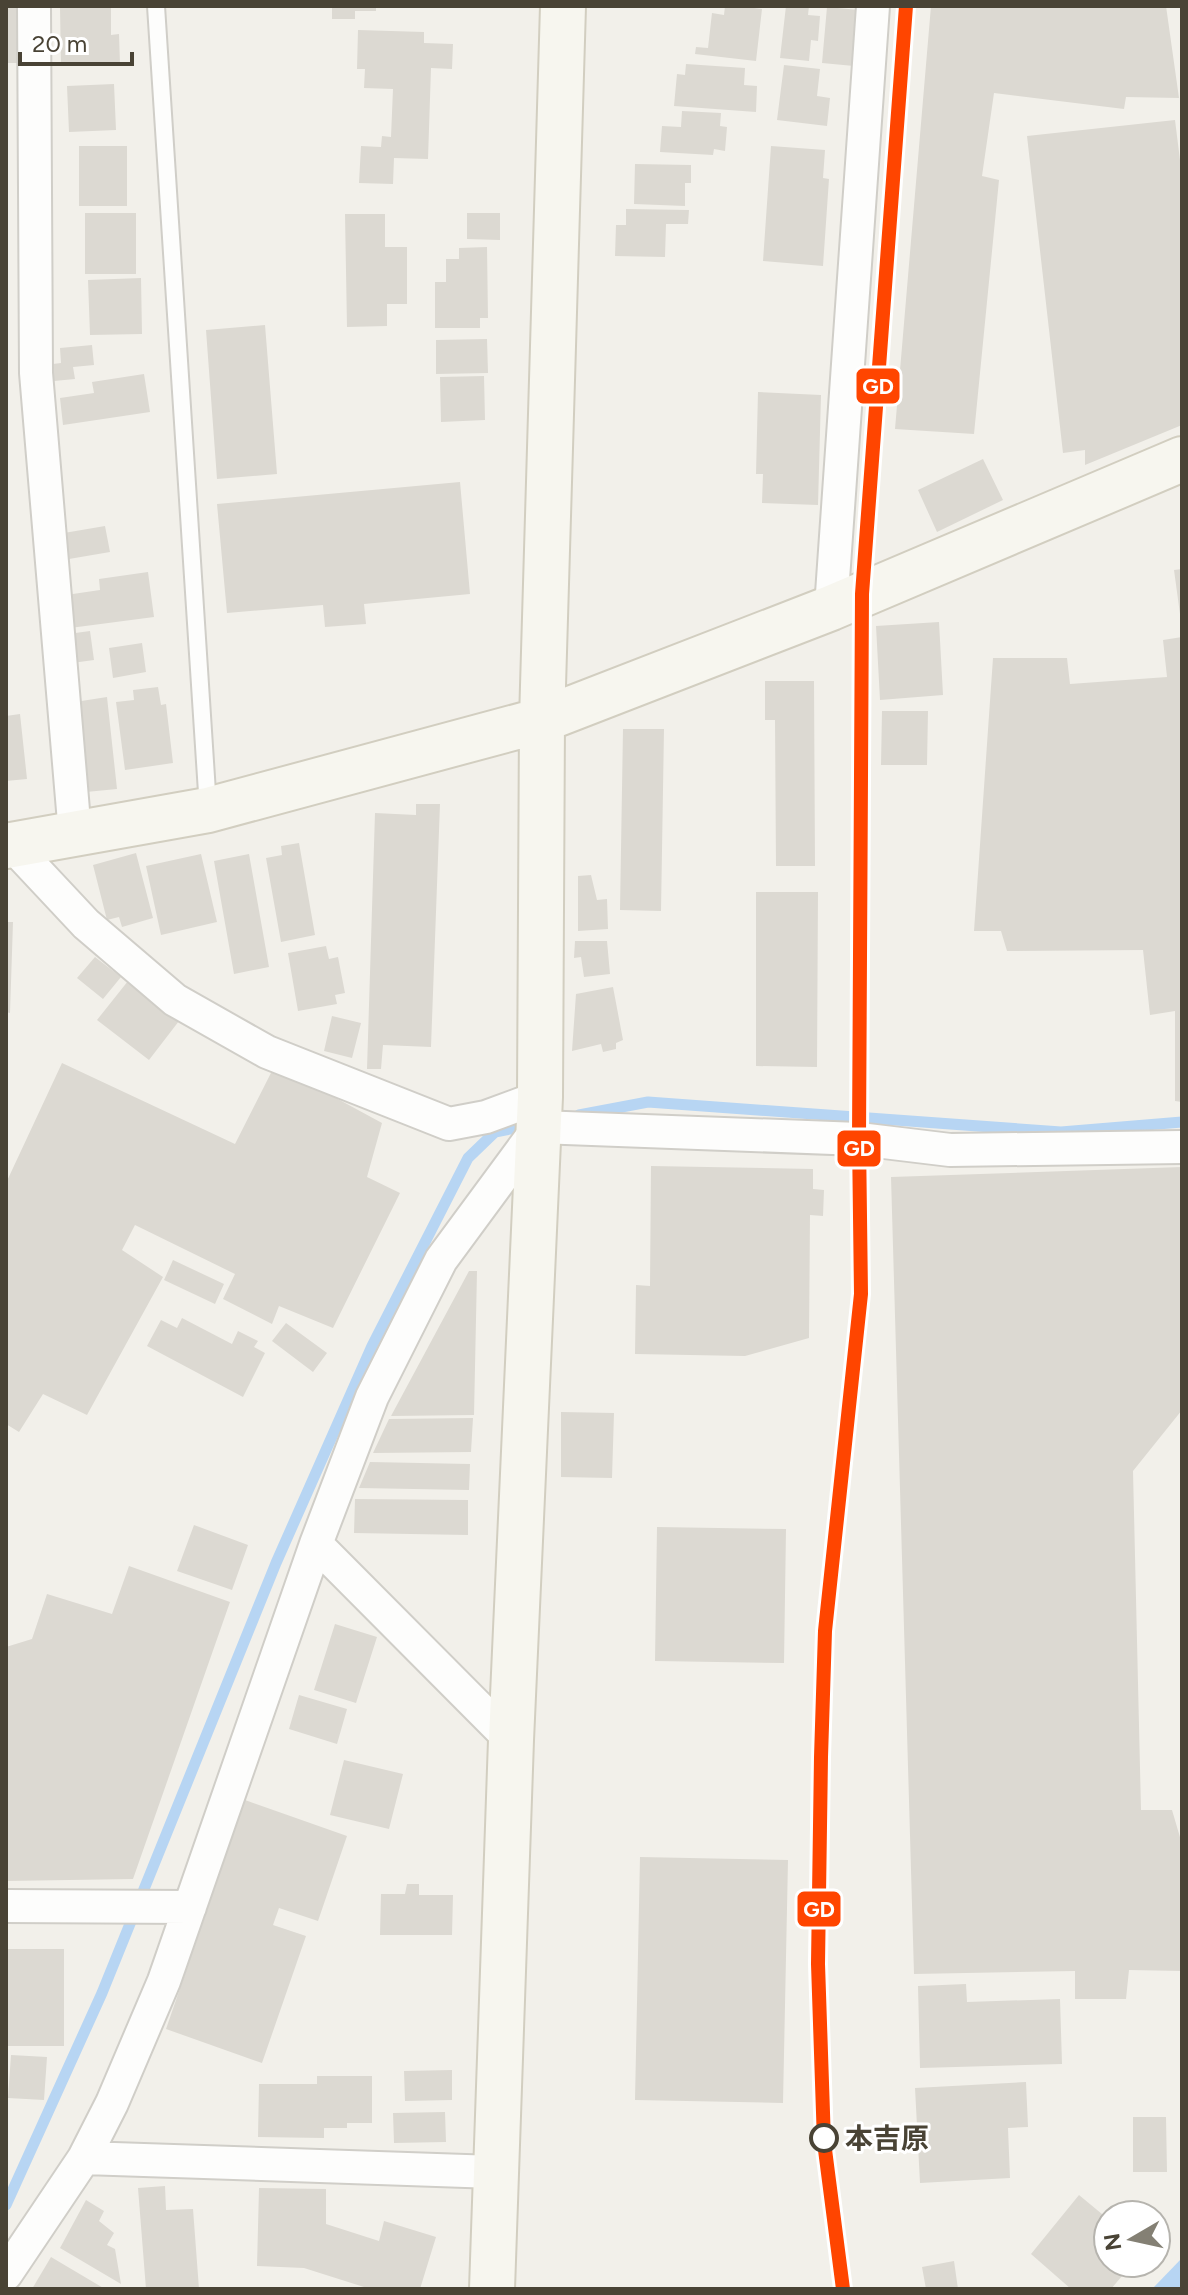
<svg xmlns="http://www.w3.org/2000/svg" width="1188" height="2295" font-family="Figtree,'Noto Sans JP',sans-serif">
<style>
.water{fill:#b7d5f3}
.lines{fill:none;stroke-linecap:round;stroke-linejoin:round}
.stream{stroke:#b7d5f3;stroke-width:11}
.building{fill:#dcd9d2}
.lane-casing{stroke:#d0cec8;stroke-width:20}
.street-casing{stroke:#d0cec8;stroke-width:36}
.secondary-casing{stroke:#d2cec0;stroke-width:48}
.lane{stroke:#fdfdfc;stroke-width:16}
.street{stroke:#fdfdfc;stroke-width:32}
.secondary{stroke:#f7f6ef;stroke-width:44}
.rail-1-casing{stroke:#fff;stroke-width:20}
.rail-1{stroke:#ff4500;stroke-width:14}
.stop-dot{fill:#fff;stroke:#494335;stroke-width:4}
.labels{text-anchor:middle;stroke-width:6;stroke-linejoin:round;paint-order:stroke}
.stop-label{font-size:28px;font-weight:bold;fill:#494335;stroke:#fff;text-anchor:start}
.line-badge{stroke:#fff;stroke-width:3}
.badge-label{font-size:22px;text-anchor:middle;font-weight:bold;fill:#fff}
</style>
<rect width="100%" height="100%" fill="#f2f0ea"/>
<path class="water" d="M1182 2258V2289H1153L1154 2287Z"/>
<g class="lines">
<path class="stream" d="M579 1115 648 1102 1061 1132 1182 1122
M6 2205 102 1993 276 1563 372 1346 468 1158 495 1132 531 1125"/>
</g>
<path class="building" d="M6 6H22L23 63H6Z
M332 6H376V11H355V19H332Z
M725 6H754V8L762 9 756 61 695 54 696 47 708 48 712 13 724 15Z
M786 6H809L808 15 820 16 818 41 811 40 809 61 780 58Z
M931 6H1166L1179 98 1126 97 1124 109 994 93 982 176 999 180 974 434 895 429Z
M827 7 859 10 854 66 822 63Z
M60 8H111V35L119 34 120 64H61Z
M358 30 424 32V43L453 44 452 69 431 68 428 159 394 158 393 184 359 183 361 146 381 147 382 136 391 137 393 89 364 88 365 69H357Z
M686 64 745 68 744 85 757 86 756 112 674 106 677 74 685 75Z
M784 65 820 69 817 96 830 98 827 126 777 120Z
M114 84 116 130 69 132 67 86Z
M682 111 721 113 720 126 727 127 725 151 714 149 713 155 660 152 662 126 681 127Z
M1175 120 1182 176V425L1085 465V450L1063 453 1027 136Z
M79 146H127V206H79Z
M771 146 825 150 823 178 829 179 823 266 763 261Z
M635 164 691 165V183H685V206L634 204Z
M626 209 689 210 688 224H666L665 257 615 256 616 225H626Z
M85 213H136V274H85Z
M467 213H500V240L467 239Z
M345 214H385V247H407V304H387V326L347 327Z
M487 247 488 318H480V328H435V282H446V259H459V248Z
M141 278 142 334 90 335 88 280Z
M265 325 277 474 217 479 206 330Z
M487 339 488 373 436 374V340Z
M92 345 94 365 73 367 75 379 54 381 53 364 61 363 60 348Z
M144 374 150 412 63 425 60 398 94 393 92 382Z
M484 376 485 420 441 422 440 377Z
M758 392 821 395 818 505 762 503 763 474H756Z
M983 459 1003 500 937 532 918 490Z
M460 482 470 594 364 604 366 624 325 627 323 605 227 613 217 504Z
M105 526 110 552 69 559 64 533Z
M1182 569V614H1180L1174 570Z
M148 572 154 617 70 628 66 595 100 590 99 579Z
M939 622 943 695 880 700 876 626Z
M90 631 94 660 72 663 68 634Z
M1182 637V1102L1175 1101V1011L1150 1015 1143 950 1007 951 1001 931H974L993 658H1067L1070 684 1167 677 1163 640Z
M142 643 146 672 113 678 109 648Z
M765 681H814L815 866H776L775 720H765Z
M158 687 161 705 166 704 173 763 125 770 116 702 134 700 133 690Z
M107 697 117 789 86 792 75 702Z
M882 711H928L927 765H881Z
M20 714 27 779 6 781V716Z
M623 729H664L661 911 620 910Z
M416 804H440L431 1047 383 1045 381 1069H367L375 813 416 815Z
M299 843 315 935 281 942 266 858 282 855 281 846Z
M136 853 153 918 122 927 119 917 107 920 93 865Z
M201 854 217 922 161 935 146 866Z
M249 854 269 967 234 974 214 861Z
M591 875 597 900 607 899 608 929 578 931V876Z
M756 892H818L817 1067 756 1066Z
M6 922H13L10 1013 6 1012Z
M575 941H607L610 974 584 977 581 957 574 958Z
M326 946 329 959 338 957 345 993 335 995 337 1004 298 1011 288 953Z
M95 957 121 977 103 999 77 978Z
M128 981 179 1021 149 1060 97 1020Z
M613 987 623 1040 616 1043V1049L603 1052 601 1044 572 1051 576 994Z
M332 1016 361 1023 352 1058 324 1051Z
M62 1063 235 1144 275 1065 382 1123 367 1177 400 1193 333 1328 279 1306 272 1324 223 1299 235 1274 135 1225 122 1250 163 1277 87 1415 43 1394 19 1432 6 1424V1183Z
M651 1166 813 1169V1189L824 1190 823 1216 810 1215 809 1338 745 1356 635 1354 636 1285 650 1286Z
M1182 1167V1410L1133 1471 1141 1810H1172L1182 1844V1971L1129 1970 1126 1999H1075V1971L914 1974 891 1177Z
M173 1260 224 1284 215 1304 164 1280Z
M469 1271H477L474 1415 391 1416Z
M182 1318 232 1344 238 1331 258 1341 254 1347 265 1353 243 1397 147 1346 161 1320 177 1328Z
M286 1323 327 1353 313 1372 272 1341Z
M561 1412 614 1413 612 1478 561 1477Z
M473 1418 471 1452 373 1453 389 1419Z
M370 1462 470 1464 469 1490 359 1488Z
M355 1499 468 1500V1535L354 1533Z
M194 1525 248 1545 232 1590 177 1571Z
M657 1527 786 1529 784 1663 655 1661Z
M129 1566 230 1602 133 1879 6 1881V1647L32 1639 47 1594 112 1614Z
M335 1624 377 1637 356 1703 314 1690Z
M299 1695 347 1709 337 1744 289 1729Z
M344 1760 403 1774 389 1829 330 1815Z
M245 1800 347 1836 318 1921 279 1908 273 1925 306 1936 262 2063 166 2029Z
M640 1857 788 1860 783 2103 635 2100Z
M407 1884H419V1895H453L452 1935H380L381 1894H405Z
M6 1949H64V2046H6Z
M966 1984 967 2002 1060 1999 1062 2064 920 2068 918 1986Z
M11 2055 47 2057 44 2100 8 2098Z
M452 2070V2100L405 2101 404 2071Z
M317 2076H372V2123H347V2128H324V2138L258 2137 259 2084H317Z
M1026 2082 1028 2127 1008 2128 1010 2178 920 2183 915 2088Z
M445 2112 446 2142 394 2143 393 2113Z
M1133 2117H1166L1167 2172H1133Z
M165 2186 166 2210 193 2209 199 2289H146L138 2188Z
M259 2188 326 2189V2224L379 2241 384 2221 436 2237 420 2289H363L364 2287 304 2268 257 2266Z
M1079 2195 1108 2219V2263H1133L1111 2289H1071L1031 2254Z
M86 2200 104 2211 99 2221 114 2233 107 2245 115 2249 121 2284 60 2248Z
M51 2257 105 2289H32Z
M954 2261 958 2289H926L922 2267Z"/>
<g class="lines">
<g class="lane-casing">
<path id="lane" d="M156 6 208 808"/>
</g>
<g class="street-casing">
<path id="street" d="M34 6 36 373 75 834
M831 608 873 6
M12 845 86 924 175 1000 267 1052 449 1124 486 1117 540 1097
M316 1544 511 1740
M6 1906 190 1907
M84 2158 495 2172
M6 2274 84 2158 112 2103 164 1981 316 1544 372 1397 441 1260 539 1127 859 1139 950 1150 1182 1147"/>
</g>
<g class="secondary-casing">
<path id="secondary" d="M6 846 208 810 542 720 831 608 1182 459
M492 2289 511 1740 540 1097 542 720 563 6"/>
</g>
<use href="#lane" class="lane"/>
<use href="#street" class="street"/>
<use href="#secondary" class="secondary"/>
<g class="rail-1-casing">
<path id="rail-1" d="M843 2289 824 2142 818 1964 821 1757 825 1631 861 1294 859 1139 862 594 906 6"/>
</g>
<use href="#rail-1" class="rail-1"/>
</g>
<circle class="stop-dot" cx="824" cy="2138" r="13"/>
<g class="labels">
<g class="stop-label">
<text x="845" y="2148">本吉原</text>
</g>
</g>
<g class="line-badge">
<rect x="855" y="367" width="46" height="38" rx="8" fill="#ff4500"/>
<rect x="836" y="1129" width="46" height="39" rx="8" fill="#ff4500"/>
<rect x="796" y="1890" width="46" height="38" rx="8" fill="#ff4500"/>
</g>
<g class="badge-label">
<text x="878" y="394">GD</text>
<text x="859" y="1156">GD</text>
<text x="819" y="1917">GD</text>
</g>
<rect width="1188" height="2295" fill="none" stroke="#494335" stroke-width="16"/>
<g transform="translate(1132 2239) rotate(261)"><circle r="38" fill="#ffffff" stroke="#b6b4ae" stroke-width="2"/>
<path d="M0-6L14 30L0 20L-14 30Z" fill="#848074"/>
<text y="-12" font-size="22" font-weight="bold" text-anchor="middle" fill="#494335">N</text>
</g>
<path d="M20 52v12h112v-12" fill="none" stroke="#494335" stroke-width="4"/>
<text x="32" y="52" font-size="24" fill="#494335" stroke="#ffffff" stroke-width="6" paint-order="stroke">20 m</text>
</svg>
